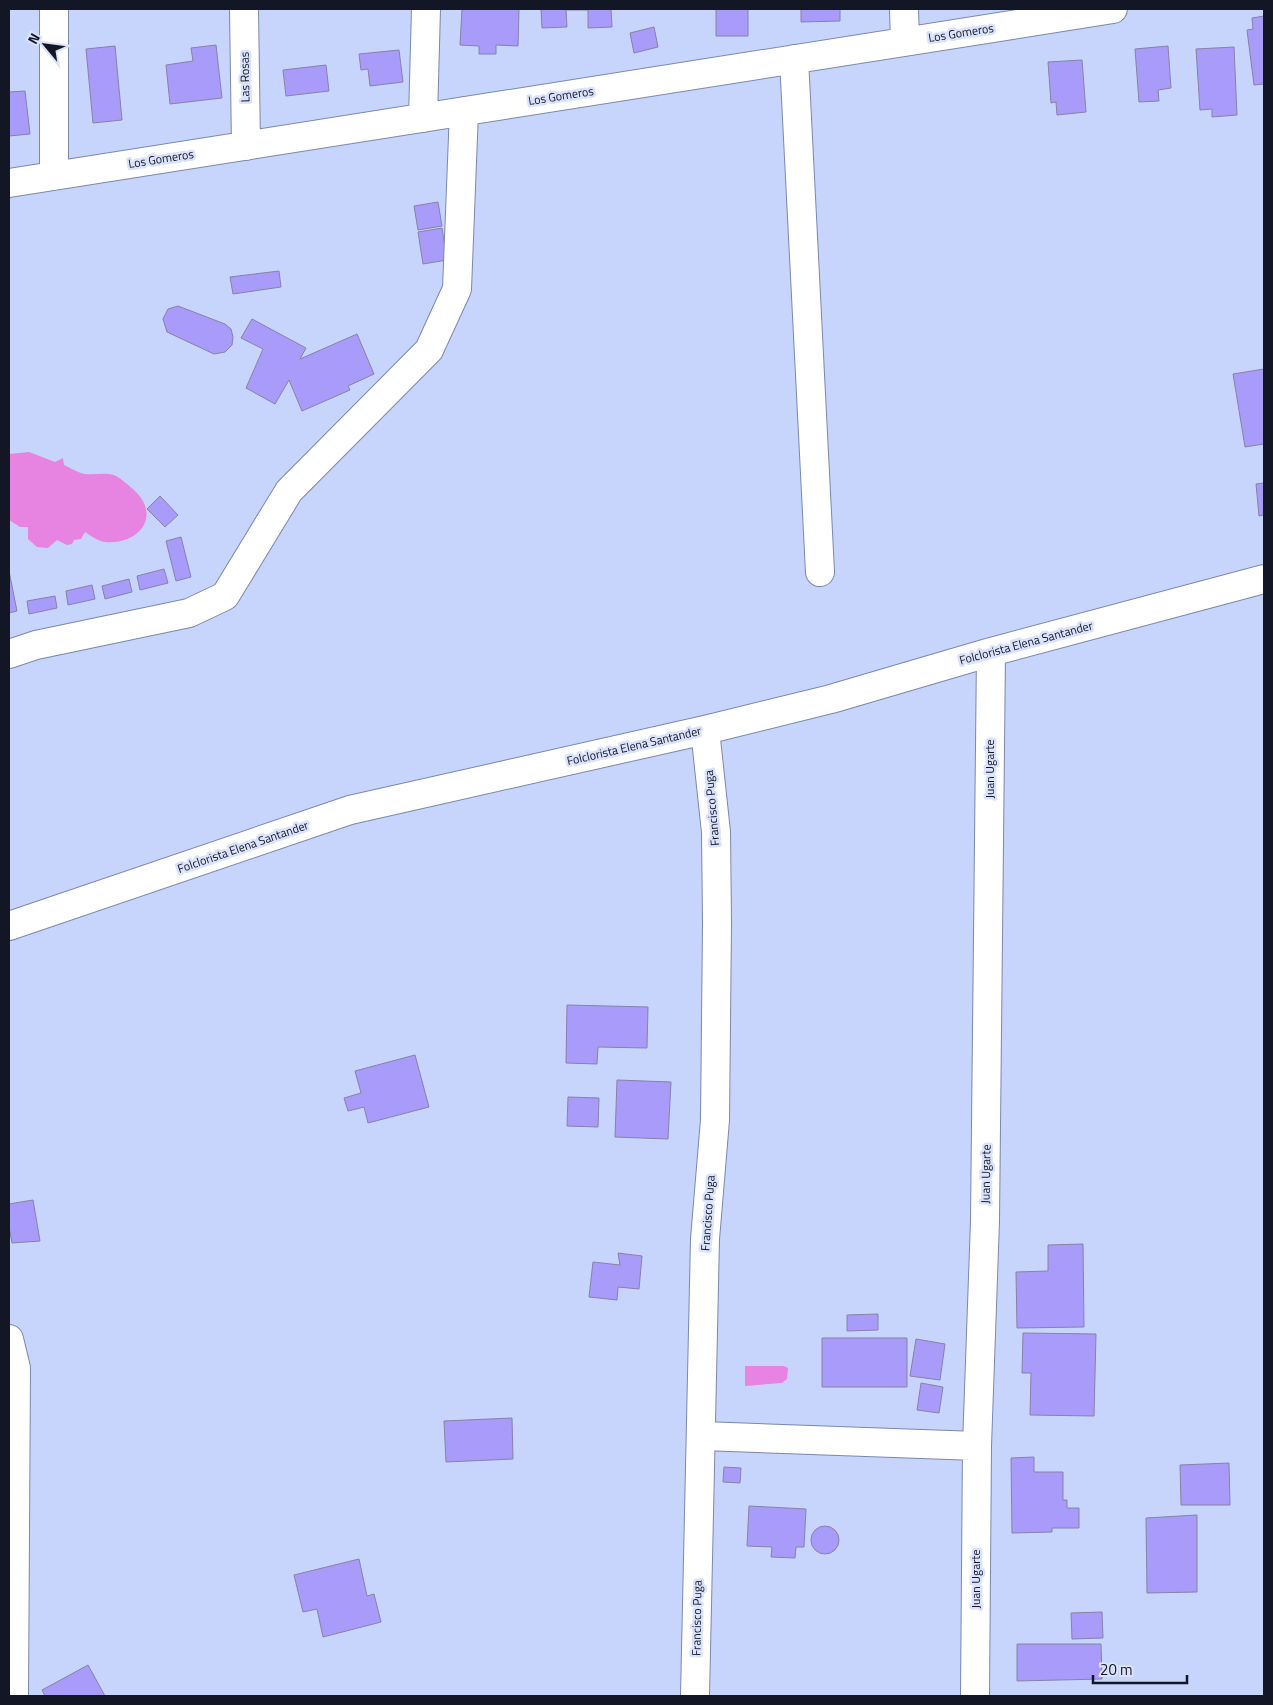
<svg xmlns="http://www.w3.org/2000/svg" width="1273" height="1705" font-family="'Titillium Web',sans-serif">
<style>
.water{fill:#e783e0}
.building{fill:#a99bf9;stroke:#8682a8}
.lines{fill:none;stroke-linecap:round;stroke-linejoin:round}
.minor-casing{stroke:#7b88ad;stroke-width:30}
.minor{stroke:#fff;stroke-width:28}
.labels{text-anchor:middle;stroke-width:5;stroke-linejoin:round;paint-order:stroke}
.street-label{font-size:12px;fill:#131725;stroke:#dae3fb}
</style>
<rect width="100%" height="100%" fill="#c7d5fd"/>
<path class="water" d="M29 452 55 462 63 458 64 465C71 468 78 473 85 474 95 475 107 472 116 476 122 479 129 486 134 490 162 516 139 545 105 542 98 541 91 536 85 532L81 539 74 540 72 544 67 545 57 540 48 548 37 547 28 539V527H20L9 520V454Z
M745 1366H784L788 1368 787 1379 782 1383 745 1386Z"/>
<path class="building" d="M462 9H519L518 46 496 45V54H479V46L460 45Z
M541 9H611L612 27 588 28V10H566L567 27 542 28Z
M716 9H748V36H716Z
M801 9H840V21L801 22Z
M1264 16V84L1254 85 1247 30 1253 29 1252 18Z
M654 27 658 47 634 53 630 33Z
M216 45 222 98 170 104 166 65 193 61 191 48Z
M115 46 122 120 93 123 86 49Z
M1168 46 1171 88 1158 90 1159 101 1139 102 1135 49Z
M1234 47 1237 115 1212 117V109L1200 110 1196 49Z
M399 50 403 82 370 86 368 69 361 70 359 54Z
M1082 60 1086 112 1057 115 1056 102 1051 103 1048 62Z
M326 65 329 91 286 96 283 70Z
M25 91 30 134 9 136V92Z
M438 202 442 226 418 230 414 206Z
M442 228 447 260 423 264 418 232Z
M279 271 281 287 233 294 230 277Z
M178 306 225 324 231 329 233 337 232 345 225 352 214 354 167 332 163 319 168 309Z
M252 319 306 348 300 359 357 334 374 374 348 386 350 390 302 411 289 380 275 404 246 388 263 349 241 338Z
M1264 369V444L1245 447 1233 374Z
M1264 483V515L1259 516 1256 484Z
M160 496 178 515 165 527 147 509Z
M181 537 191 577 176 581 166 541Z
M164 569 168 583 140 590 137 576Z
M9 571 17 611 9 613Z
M129 579 132 592 105 599 102 586Z
M92 585 95 599 68 605 66 591Z
M55 596 57 608 29 614 27 601Z
M567 1005 648 1007 647 1048 598 1047 597 1064 566 1063Z
M415 1055 429 1107 368 1123 364 1107 348 1111 344 1098 361 1093 355 1071Z
M617 1080 671 1082 668 1139 615 1137Z
M568 1097 599 1098 598 1127 567 1126Z
M33 1200 40 1241 12 1243 9 1227V1204Z
M1083 1244 1084 1327 1017 1328 1016 1272 1048 1271V1245Z
M618 1253 642 1256 639 1289 618 1287 617 1300 589 1297 593 1262 620 1265Z
M878 1314V1330L847 1331V1315Z
M1023 1333 1096 1334 1094 1416 1030 1415 1031 1373H1022Z
M822 1338H907V1387H822Z
M916 1339 945 1344 940 1380 910 1376Z
M921 1383 943 1387 939 1413 917 1410Z
M512 1418 513 1459 446 1462 444 1421Z
M1034 1457V1472H1063V1500H1067V1508H1079V1528H1052V1532L1012 1533 1011 1458Z
M1229 1463 1230 1505H1181L1180 1465Z
M724 1467 741 1468 740 1483 723 1482Z
M749 1506 806 1509 804 1547H796L795 1558 771 1557 772 1547 747 1546Z
M1197 1515V1592L1147 1593 1146 1518Z
M811 1540a14 14 0 1 1 28 0a14 14 0 1 1-28 0Z
M359 1559 367 1596 374 1594 381 1622 323 1637 317 1609 303 1612 294 1575Z
M1102 1612 1103 1638 1072 1639 1071 1613Z
M1017 1644H1101L1102 1679 1017 1681Z
M88 1665 105 1696H45L42 1690Z"/>
<g class="lines">
<g class="minor-casing">
<path id="minor" d="M244 9 246 146
M904 9 905 42
M794 59 820 572
M423 118 426 9
M54 176V9
M9 183 1113 9
M9 654 36 645 189 613 225 596 289 491 429 350 457 289 464 111
M9 926 350 810 705 730 831 699 991 652 1264 579
M9 1339 16 1368 14 1696
M702 1436 977 1446
M695 1696 705 1239 715 1120 717 923 716 832 705 730
M975 1696 977 1446 985 1221 991 652"/>
</g>
<use href="#minor" class="minor"/>
</g>
<g class="labels">
<g class="street-label">
<text transform="translate(961 33) rotate(-9)" y="4">Los Gomeros</text>
<text transform="translate(245 77) rotate(-91)" y="4">Las Rosas</text>
<text transform="translate(561 96) rotate(-9)" y="4">Los Gomeros</text>
<text transform="translate(161 159) rotate(-9)" y="4">Los Gomeros</text>
<text transform="translate(1026 643) rotate(-15)" y="4">Folclorista Elena Santander</text>
<text transform="translate(634 746) rotate(-13)" y="4">Folclorista Elena Santander</text>
<text transform="translate(990 769) rotate(-90)" y="4">Juan Ugarte</text>
<text transform="translate(712 808) rotate(-95)" y="4">Francisco Puga</text>
<text transform="translate(243 847) rotate(-19)" y="4">Folclorista Elena Santander</text>
<text transform="translate(986 1174) rotate(-89)" y="4">Juan Ugarte</text>
<text transform="translate(708 1213) rotate(-86)" y="4">Francisco Puga</text>
<text transform="translate(976 1579) rotate(-90)" y="4">Juan Ugarte</text>
<text transform="translate(697 1618) rotate(-89)" y="4">Francisco Puga</text>
</g>
</g>
<rect width="1273" height="1705" fill="none" stroke="#131725" stroke-width="20"/>
<g transform="translate(45 45) rotate(299)" stroke="#dae3fb" stroke-width="4" paint-order="stroke">
<path d="M0-4L9 19L0 12L-9 19Z" fill="#131725"/>
<text y="-8" font-size="14" font-weight="bold" text-anchor="middle" fill="#131725">N</text>
</g>
<path d="M1093 1675v8h94v-8" fill="none" stroke="#131725" stroke-width="2.5"/>
<text x="1100" y="1675" font-size="15" fill="#131725" stroke="#dae3fb" stroke-width="4" paint-order="stroke">20 m</text>
</svg>
